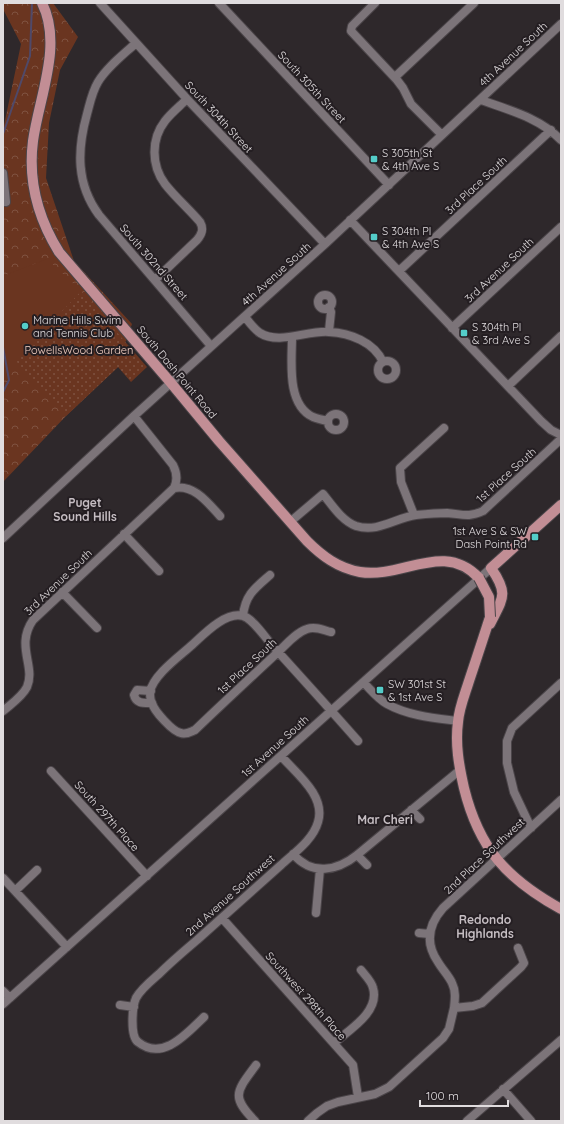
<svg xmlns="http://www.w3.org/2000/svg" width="564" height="1124" font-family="Quicksand,sans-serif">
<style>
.forest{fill:url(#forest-crowns)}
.park{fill:url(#park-dots)}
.pitch{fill:#6a3520}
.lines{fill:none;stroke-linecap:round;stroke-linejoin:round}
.stream{stroke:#4f4969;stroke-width:2}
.minor-casing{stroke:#4b4549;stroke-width:10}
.major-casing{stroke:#4b4549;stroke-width:12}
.minor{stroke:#7c7479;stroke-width:8}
.major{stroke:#c28e95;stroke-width:10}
.major-bridge-casing{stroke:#4b4549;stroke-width:12;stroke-linecap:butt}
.major-bridge{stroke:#c28e95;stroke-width:10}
.poi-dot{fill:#54cdc9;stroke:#241e22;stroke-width:1.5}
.labels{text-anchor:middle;stroke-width:4;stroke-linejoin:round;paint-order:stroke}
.street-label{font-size:11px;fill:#e0dcde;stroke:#241e22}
.poi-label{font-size:11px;fill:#e0dcde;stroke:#241e22;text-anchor:start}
.park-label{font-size:11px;fill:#f6d2c4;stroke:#241e22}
.neighbourhood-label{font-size:12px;font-weight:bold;fill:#c6bec3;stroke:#241e22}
</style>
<defs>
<pattern id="forest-crowns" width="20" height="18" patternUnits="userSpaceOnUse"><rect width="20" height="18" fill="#6a3520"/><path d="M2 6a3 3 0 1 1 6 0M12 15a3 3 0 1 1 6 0" fill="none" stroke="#7f5240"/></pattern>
<pattern id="park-dots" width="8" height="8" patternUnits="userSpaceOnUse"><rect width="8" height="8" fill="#6a3520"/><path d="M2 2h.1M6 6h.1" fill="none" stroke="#7f5240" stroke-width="1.8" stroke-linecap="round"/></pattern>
</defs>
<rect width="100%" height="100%" fill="#2e282b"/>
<path class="forest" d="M3 3H53L78 37 60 70 49 123 46 178 74 261 132 324 126 341 117 352 118 367 66 416 3 482V130L21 44 3 9Z"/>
<path class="park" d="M81 291 147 367 131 382 118 367 66 416 15 360Z"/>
<path class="pitch" d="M47 259 81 291 3 373V276Z"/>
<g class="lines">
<path class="stream" d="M3 134 30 56 32 3
M3 347 9 380 3 392"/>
<g class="minor-casing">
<path id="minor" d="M100 3 187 99 325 244
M219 3 389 185
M375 3 352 26 351 31 397 80 403 88 411 104 442 135
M136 43C123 55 107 67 98 82 92 92 90 103 87 114 77 150 76 184 99 215L211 346
M395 77 474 3
M481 100C509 110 540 118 561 140
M3 173 6 202
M350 220 541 421 551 430 561 435
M399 271 551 130
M155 280 197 240C202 234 204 229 200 222 189 209 175 197 165 184 151 165 151 139 165 121 171 113 180 106 187 99
M318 302a7 7 0 1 1 14 0a7 7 0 1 1-14 0Z
M245 317C249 322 254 329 260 333 279 345 308 330 329 332 350 333 374 342 383 362
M452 328 561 227
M329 331 331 312 329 307
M292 337C292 361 286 404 313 417 318 419 323 420 328 421
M378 370a9 9 0 1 1 18 0a9 9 0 1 1-18 0Z
M508 386 561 336
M328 422a8 8 0 1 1 16 0a8 8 0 1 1-16 0Z
M174 488C194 484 208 503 220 516
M414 515 401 482 400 468 444 428
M290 522 323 494C332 505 342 521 356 526 378 533 395 518 416 515 426 514 437 513 447 513 462 514 468 518 483 511L561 439
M124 534 159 571
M3 538 134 416 325 244 561 24
M62 592 97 628
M243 616C245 595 255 588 270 575
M331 632C323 630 315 626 307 629 295 633 285 646 276 654 249 679 222 704 195 730 190 732 186 735 181 733 173 732 154 711 152 703 150 700 150 695 150 692 153 675 180 656 192 645 204 634 226 611 243 616 252 618 265 637 271 644 300 676 329 708 358 741
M364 683C371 690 378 699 387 704 409 716 434 718 458 721
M151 691 137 690 134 695C136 704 144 703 152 703
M3 711C11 704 22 697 27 687 36 666 15 646 33 620L174 488C178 480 177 473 173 465L134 416
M51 771 147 876
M411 810 420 819
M531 828 514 792 507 763V741L512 728 561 683
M293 854C312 876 337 871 357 855L460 770
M357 855 367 865
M3 878 67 947
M15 891 37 870
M316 913 320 869
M222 918 353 1065 358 1097
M419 933 430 934
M3 991 10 998
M3 1004 491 568
M120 1005 134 1007
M454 1008C455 999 456 991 452 983 449 976 442 969 438 962 425 943 428 925 443 908L561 800
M204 1017C187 1033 163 1062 138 1042 130 1036 132 1007 136 998 141 989 151 981 159 974 171 962 184 951 197 940 225 915 253 890 281 865 294 853 313 840 318 822 326 796 297 774 281 756
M334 1043C349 1030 380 1012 373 988 372 982 365 975 361 970
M503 1089 531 1121
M255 1121C230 1096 237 1091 256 1065
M308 1121 317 1113 327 1106 338 1102 375 1094 389 1087 443 1038 449 1029 454 1008 473 1006 482 1003 521 967 524 963 518 948
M467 1121 561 1040"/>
</g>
<g class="major-casing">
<path id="major" d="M42 3C63 45 39 97 33 141 28 180 38 218 59 252L171 383 219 441 307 541C322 556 338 568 360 572 402 579 444 540 479 578
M490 617C483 639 476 660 469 681 465 694 459 708 458 722 455 744 459 766 464 788 479 849 507 879 561 909
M490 624C503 598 509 594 491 568L561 505"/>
</g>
<use href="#minor" class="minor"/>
<use href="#major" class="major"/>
<g class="major-bridge-casing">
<path id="major-bridge" d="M479 578 489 597 490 617"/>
</g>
<use href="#major-bridge" class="major-bridge"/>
</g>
<g class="poi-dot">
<rect x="370" y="155" width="8" height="8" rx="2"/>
<rect x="370" y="233" width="8" height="8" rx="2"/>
<circle cx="25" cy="326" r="4"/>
<rect x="460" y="329" width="8" height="8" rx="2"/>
<rect x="531" y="533" width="8" height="8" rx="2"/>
<rect x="376" y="686" width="8" height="8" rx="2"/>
</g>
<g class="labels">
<g class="street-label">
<text transform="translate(513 54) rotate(-43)" y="4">4th Avenue South</text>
<text transform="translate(312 87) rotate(47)" y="4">South 305th Street</text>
<text transform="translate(219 117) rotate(47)" y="4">South 304th Street</text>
<text transform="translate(476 185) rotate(-43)" y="4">3rd Place South</text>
<text transform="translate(154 262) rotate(49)" y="4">South 302nd Street</text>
<text transform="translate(499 270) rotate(-43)" y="4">3rd Avenue South</text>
<text transform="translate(276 274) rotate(-42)" y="4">4th Avenue South</text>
<text transform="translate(177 372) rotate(50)" y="4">South Dash Point Road</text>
<text transform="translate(506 475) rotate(-42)" y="4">1st Place South</text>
<text transform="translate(58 582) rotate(-44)" y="4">3rd Avenue South</text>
<text transform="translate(247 666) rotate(-43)" y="4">1st Place South</text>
<text transform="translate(275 746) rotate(-42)" y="4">1st Avenue South</text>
<text transform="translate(107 816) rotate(48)" y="4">South 297th Place</text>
<text transform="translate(484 856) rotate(-43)" y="4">2nd Place Southwest</text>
<text transform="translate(230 895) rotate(-42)" y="4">2nd Avenue Southwest</text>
<text transform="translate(306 996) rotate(48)" y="4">Southwest 298th Place</text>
</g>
<g class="poi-label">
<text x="382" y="157">S 305th St<tspan x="382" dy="13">&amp; 4th Ave S</tspan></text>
<text x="382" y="235">S 304th Pl<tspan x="382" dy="13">&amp; 4th Ave S</tspan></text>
<text x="33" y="324">Marine Hills Swim<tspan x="33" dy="13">and Tennis Club</tspan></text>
<text x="472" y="331">S 304th Pl<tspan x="472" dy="13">&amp; 3rd Ave S</tspan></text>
<text x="527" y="535" text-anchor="end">1st Ave S &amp; SW<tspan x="527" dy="13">Dash Point Rd</tspan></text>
<text x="388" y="688">SW 301st St<tspan x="388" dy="13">&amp; 1st Ave S</tspan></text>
</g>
<g class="park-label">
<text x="79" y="354">PowellsWood Garden</text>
</g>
<g class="neighbourhood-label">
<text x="85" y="507">Puget<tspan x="85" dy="14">Sound Hills</tspan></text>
<text x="385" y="824">Mar Cheri</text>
<text x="485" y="924">Redondo<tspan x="485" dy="14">Highlands</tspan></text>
</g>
</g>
<rect width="564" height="1124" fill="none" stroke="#e0dcde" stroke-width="8"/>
<path d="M420 1100v6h88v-6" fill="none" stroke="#e0dcde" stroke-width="2"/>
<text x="426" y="1100" font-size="12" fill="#e0dcde" stroke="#241e22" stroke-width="3" paint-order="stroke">100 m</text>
</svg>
